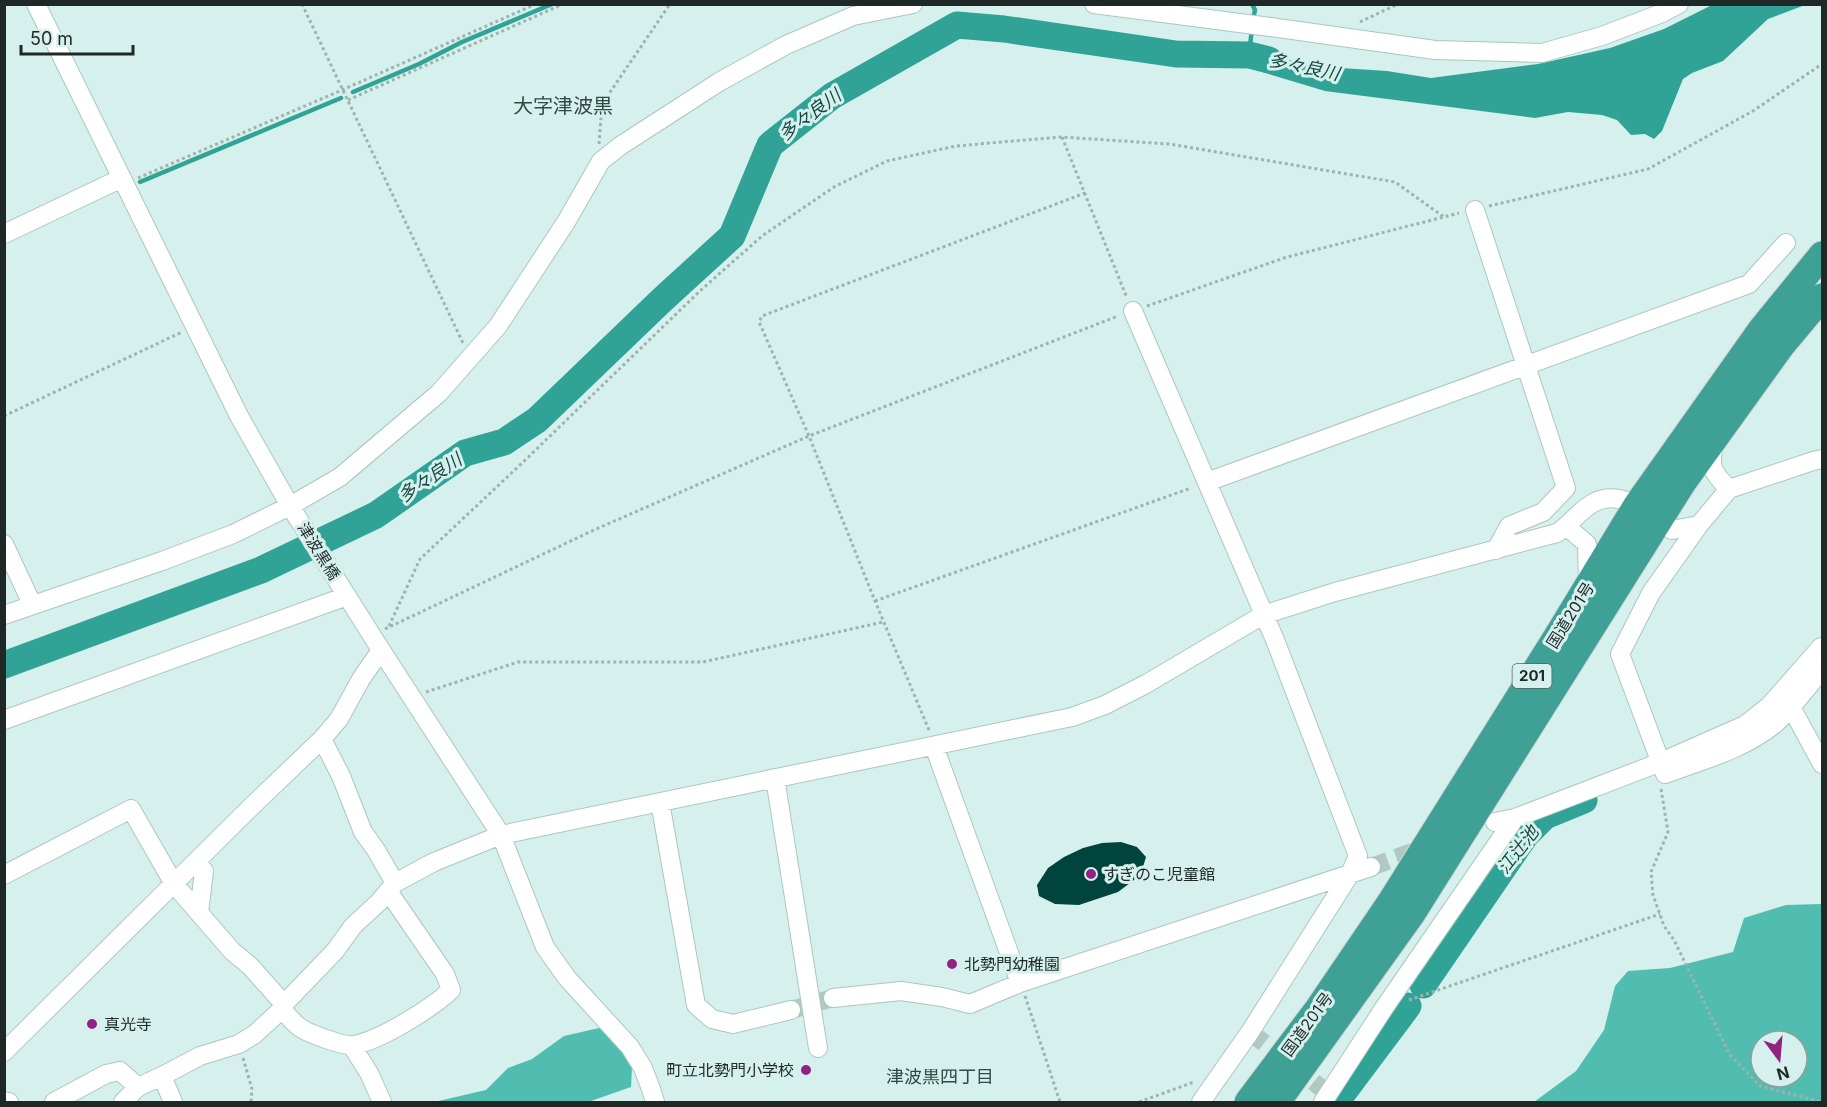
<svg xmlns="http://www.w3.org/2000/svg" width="1827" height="1107" font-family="Inter,'Noto Sans JP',sans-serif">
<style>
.forest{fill:#50bdb0;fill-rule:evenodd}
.water{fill:#30a396}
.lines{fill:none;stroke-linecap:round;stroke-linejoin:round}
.stream{stroke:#30a396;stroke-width:4.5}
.river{stroke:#30a396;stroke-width:27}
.building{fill:#01443d}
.minor-tunnel{stroke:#b1c9c5;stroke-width:18;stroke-dasharray:18 9;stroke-linecap:butt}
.minor-casing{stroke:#acc6c2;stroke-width:20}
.highway-casing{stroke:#d2d4d4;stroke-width:29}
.path{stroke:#9db3af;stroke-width:3;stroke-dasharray:3 3;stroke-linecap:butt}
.minor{stroke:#fff;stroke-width:18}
.highway{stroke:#3fa095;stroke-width:27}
.poi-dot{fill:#922282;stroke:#d6f1ed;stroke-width:2}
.labels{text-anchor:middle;stroke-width:6;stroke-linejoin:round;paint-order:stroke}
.shield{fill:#d6f1ed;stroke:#556462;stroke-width:1.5}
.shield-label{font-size:15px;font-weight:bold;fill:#1e2826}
.street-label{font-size:16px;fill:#1e2826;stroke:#d6f1ed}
.poi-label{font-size:16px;fill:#1e2826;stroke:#d6f1ed;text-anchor:start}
.water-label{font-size:18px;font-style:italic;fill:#174842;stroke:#d6f1ed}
.neighbourhood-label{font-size:18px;fill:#314845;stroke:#d6f1ed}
.quarter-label{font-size:20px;fill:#314845;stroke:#d6f1ed}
</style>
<rect width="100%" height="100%" fill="#d6f1ed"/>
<path class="forest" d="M1822 904V1102H1534L1576 1071 1604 1030 1615 986 1628 971 1670 968 1733 952 1744 918 1786 905ZM1761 1041H1797V1077H1761Z
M599 1028 617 1044 632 1067 631 1087 588 1102H434L486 1090 508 1068 532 1059 564 1036Z"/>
<path class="water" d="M1712 5H1805L1768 19 1723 61 1692 73 1683 79 1662 131 1654 139 1645 134 1631 135 1617 120 1602 115 1568 112 1535 118 1325 91 1232 63V45L1311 66 1387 71 1431 78 1538 64 1610 48 1664 29Z"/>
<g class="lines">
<path class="stream" d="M1252 4 1255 10 1253 19
M1249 55 1252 28
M353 92 419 64 462 42 552 4
M140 182 341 98"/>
<path class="river" d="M4 665 261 570 376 515 465 453 504 442 537 420 663 299 732 236 770 145 832 96 957 25 1004 29 1176 54 1249 55 1269 60
M1423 985 1525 836 1545 816 1584 800
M1336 1102 1408 1006"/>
</g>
<path class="building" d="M1121 842 1137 847 1146 857 1143 867 1134 880 1118 892 1079 905 1055 904 1039 896 1037 885 1048 868 1064 857 1083 848 1102 843Z"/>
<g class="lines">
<path class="minor-tunnel" d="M1371 867 1426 847
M791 1010 833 998
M1250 1032 1329 1094"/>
<g class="minor-casing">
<path id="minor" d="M36 4 239 416 290 506 381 650 501 835 545 947 567 978 630 1047 643 1068 651 1089 655 1102
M1094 4 1270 27 1435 50 1542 53 1602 36 1662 13 1679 4
M1475 210 1566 488 1543 512 1509 526 1496 550
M4 234 122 178
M1133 311 1275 640 1358 856 1350 874 1250 1032 1201 1102
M1714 441C1710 467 1710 470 1729 489
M1207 482 1749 284 1786 243
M1699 525 1651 593 1620 654 1665 774C1703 760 1745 749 1776 723 1793 707 1807 687 1822 670
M1567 527 1587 544 1588 584
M4 544 32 604
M4 615 162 561 233 534 290 506 340 477 439 393 498 326 566 222 601 161 620 146 719 82 786 45 853 16 913 4
M1791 707 1822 764
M4 720 347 596
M322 739 341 776 363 832 376 850 395 883
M934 746 1020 983 1371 867
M775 778 818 1048
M660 802 696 1005 712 1019 733 1024 791 1010
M1495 822 1515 818 1661 762 1745 725 1769 706 1821 647 1822 648
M196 862 204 871 199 913
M4 875 131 809 174 884 232 951 250 966 284 1004
M833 998 901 991 942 997 970 1004 1020 983
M282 1009C287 1015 292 1021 298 1026 306 1033 345 1047 354 1045 381 1040 432 1008 451 990L445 974 388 891
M352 1046 369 1073 382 1102
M4 1052 254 804 322 739 339 719 361 679 381 650
M162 1076 173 1102
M4 1101 9 1102
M54 1102 106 1074 120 1071 138 1087
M123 1102 138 1087 162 1076 200 1056 239 1044 255 1034 282 1009 284 1004 335 951 353 926 379 902 395 883 434 862 501 835 1072 717 1105 705 1146 684 1263 615 1335 592 1557 533C1570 525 1580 510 1593 503 1622 487 1650 515 1672 530L1699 525 1729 489 1813 461 1822 459
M1323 1102 1384 1008 1515 818"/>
</g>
<g class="highway-casing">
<path id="highway" d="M1248 1102 1318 1009 1392 900 1558 635 1637 505 1761 330 1822 255
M1277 1102 1411 915 1683 482 1781 346 1822 297"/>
</g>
<path class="path" d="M302 4 463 343
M1360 22 1398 4
M348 100 563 4
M1062 137 1127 298
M599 144 602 104 670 4
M138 178 342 90 536 4
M1489 206 1648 169 1753 111 1822 64
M1147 306 1284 258 1459 213
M4 416 182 332
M875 601 1191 488
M389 626 420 559 519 466 701 290 762 236 834 187 887 161 956 146 1061 137 1169 144 1395 182 1444 217
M385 629 594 530 809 436 1118 316
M426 692 518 662H703L883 622
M929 730 875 601 809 436 759 322 762 316 1085 193
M1661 789 1668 832 1651 872 1653 895 1664 926 1674 940 1730 1055 1760 1086 1822 1102
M1025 996 1060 1102
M1409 1000 1660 914
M243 1058 252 1089 251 1102
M1139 1102 1194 1082"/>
<use href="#minor" class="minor"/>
<use href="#highway" class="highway"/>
</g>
<g class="poi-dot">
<circle cx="1091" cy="874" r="6"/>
<circle cx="952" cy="964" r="6"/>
<circle cx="92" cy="1024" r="6"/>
<circle cx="806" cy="1070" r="6"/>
</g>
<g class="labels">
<rect class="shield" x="1512.5" y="664" width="39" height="24" rx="4.5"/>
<g class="shield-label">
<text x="1532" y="681">201</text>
</g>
<g class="street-label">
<text transform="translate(319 551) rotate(58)" y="6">津波黒橋</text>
<text transform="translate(1570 615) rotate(-58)" y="6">国道201号</text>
<text transform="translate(1307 1024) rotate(-54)" y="6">国道201号</text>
</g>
<g class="poi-label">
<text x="1103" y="880">すぎのこ児童館</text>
<text x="964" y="970">北勢門幼稚園</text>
<text x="104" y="1030">真光寺</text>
<text x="794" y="1076" text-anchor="end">町立北勢門小学校</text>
</g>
<g class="water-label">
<text transform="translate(1304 67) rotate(12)" y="6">多々良川</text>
<text transform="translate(810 115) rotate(-37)" y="6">多々良川</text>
<text transform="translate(430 478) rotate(-34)" y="6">多々良川</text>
<text transform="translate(1518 850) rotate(-52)" y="6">江辻池</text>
</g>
<g class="neighbourhood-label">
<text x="940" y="1083">津波黒四丁目</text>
</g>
<g class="quarter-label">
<text x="563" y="113">大字津波黒</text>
</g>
</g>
<rect width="1827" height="1107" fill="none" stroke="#1e2826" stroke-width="12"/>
<g transform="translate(1779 1059) rotate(164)"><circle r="28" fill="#d6f1ed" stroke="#8ca19d" stroke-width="1.5"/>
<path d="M0-4.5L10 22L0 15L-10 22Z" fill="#922282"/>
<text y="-9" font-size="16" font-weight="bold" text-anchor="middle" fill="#1e2826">N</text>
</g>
<path d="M21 45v9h112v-9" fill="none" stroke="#1e2826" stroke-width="3"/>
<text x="30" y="45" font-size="18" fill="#1e2826" stroke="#d6f1ed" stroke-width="4.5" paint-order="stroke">50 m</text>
</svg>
